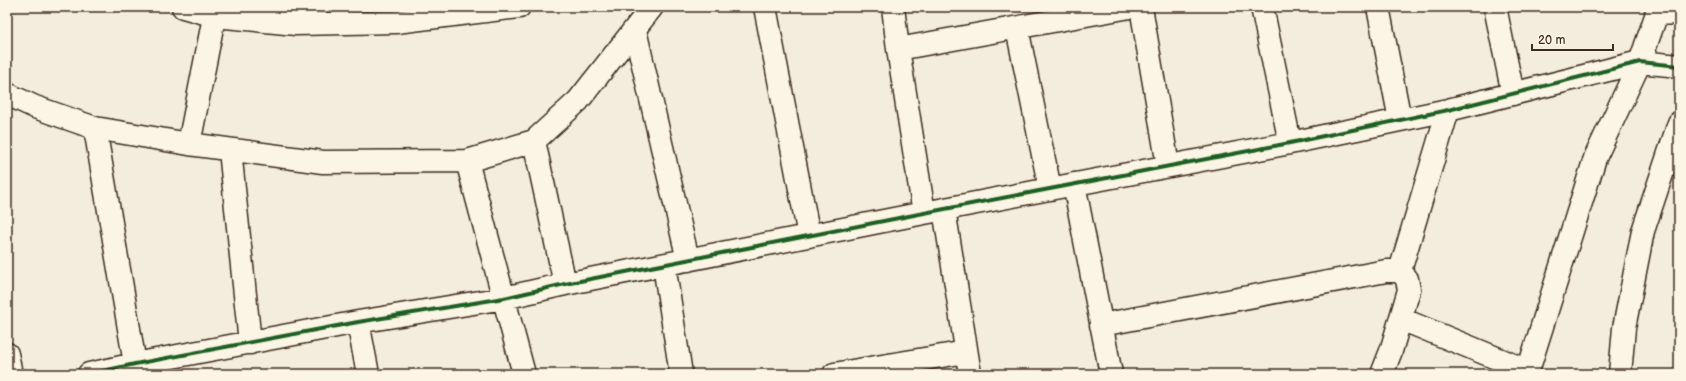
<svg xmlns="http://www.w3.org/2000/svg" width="1686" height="381" font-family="'Balsamiq Sans',sans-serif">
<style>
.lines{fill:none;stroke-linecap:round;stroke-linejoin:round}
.minor-casing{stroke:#3b2a1e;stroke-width:25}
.minor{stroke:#fcf5e5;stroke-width:22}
.cycleway-casing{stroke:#fcf5e5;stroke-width:6}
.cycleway{stroke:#1b5e20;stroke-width:4}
</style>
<rect width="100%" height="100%" fill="#f4eddd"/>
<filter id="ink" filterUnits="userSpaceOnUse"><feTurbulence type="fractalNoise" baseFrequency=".025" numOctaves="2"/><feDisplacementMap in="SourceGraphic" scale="8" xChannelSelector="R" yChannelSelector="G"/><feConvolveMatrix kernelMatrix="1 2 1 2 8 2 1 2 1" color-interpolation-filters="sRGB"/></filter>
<g filter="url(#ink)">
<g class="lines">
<g class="minor-casing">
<path id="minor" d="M183 7 215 16 296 24 396 22 519 7
M765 7 809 236
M893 7 898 49 924 213
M1141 7 1168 166
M1262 7 1290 143
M1378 7 1400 120
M1495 7 1513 94
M1656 14 1679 13
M1017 28 1050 189
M635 30 688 260
M898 49 1130 7
M7 94 35 107 95 128 189 144 323 162 467 161 534 141 578 101 652 7
M95 128 135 364
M534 141 565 284
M189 144 216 7
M230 150 250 343
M467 161 524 374
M1074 184 1111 374
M944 209 970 374
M664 265 681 374
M1400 271 1448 110
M1401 319 1528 371
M358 322 368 374
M1101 325 1386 271H1400L1407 279 1409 290 1391 351 1382 374
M7 354 11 374
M89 374 135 364 358 322 504 298 565 284 924 213 1290 143 1448 110 1640 62 1679 66
M834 374 966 352
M1527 374 1595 158 1640 62 1659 7
M1620 374 1624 328 1643 231 1679 123"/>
</g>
<use href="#minor" class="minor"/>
<g class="cycleway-casing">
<path id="cycleway" d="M89 374 135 364 358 322 504 298 565 284 924 213 1290 143 1448 110 1640 62 1679 66"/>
</g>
<use href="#cycleway" class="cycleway"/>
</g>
</g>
<rect width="1686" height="381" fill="none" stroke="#fcf5e5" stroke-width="24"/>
<rect x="12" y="12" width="1662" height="357" fill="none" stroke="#3b2a1e" stroke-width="1.5" filter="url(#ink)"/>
<path d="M1532 44v6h81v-6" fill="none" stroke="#3b2a1e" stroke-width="2"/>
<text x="1538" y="44" font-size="12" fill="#3b2a1e" stroke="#fcf5e5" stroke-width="3" paint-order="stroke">20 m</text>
</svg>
